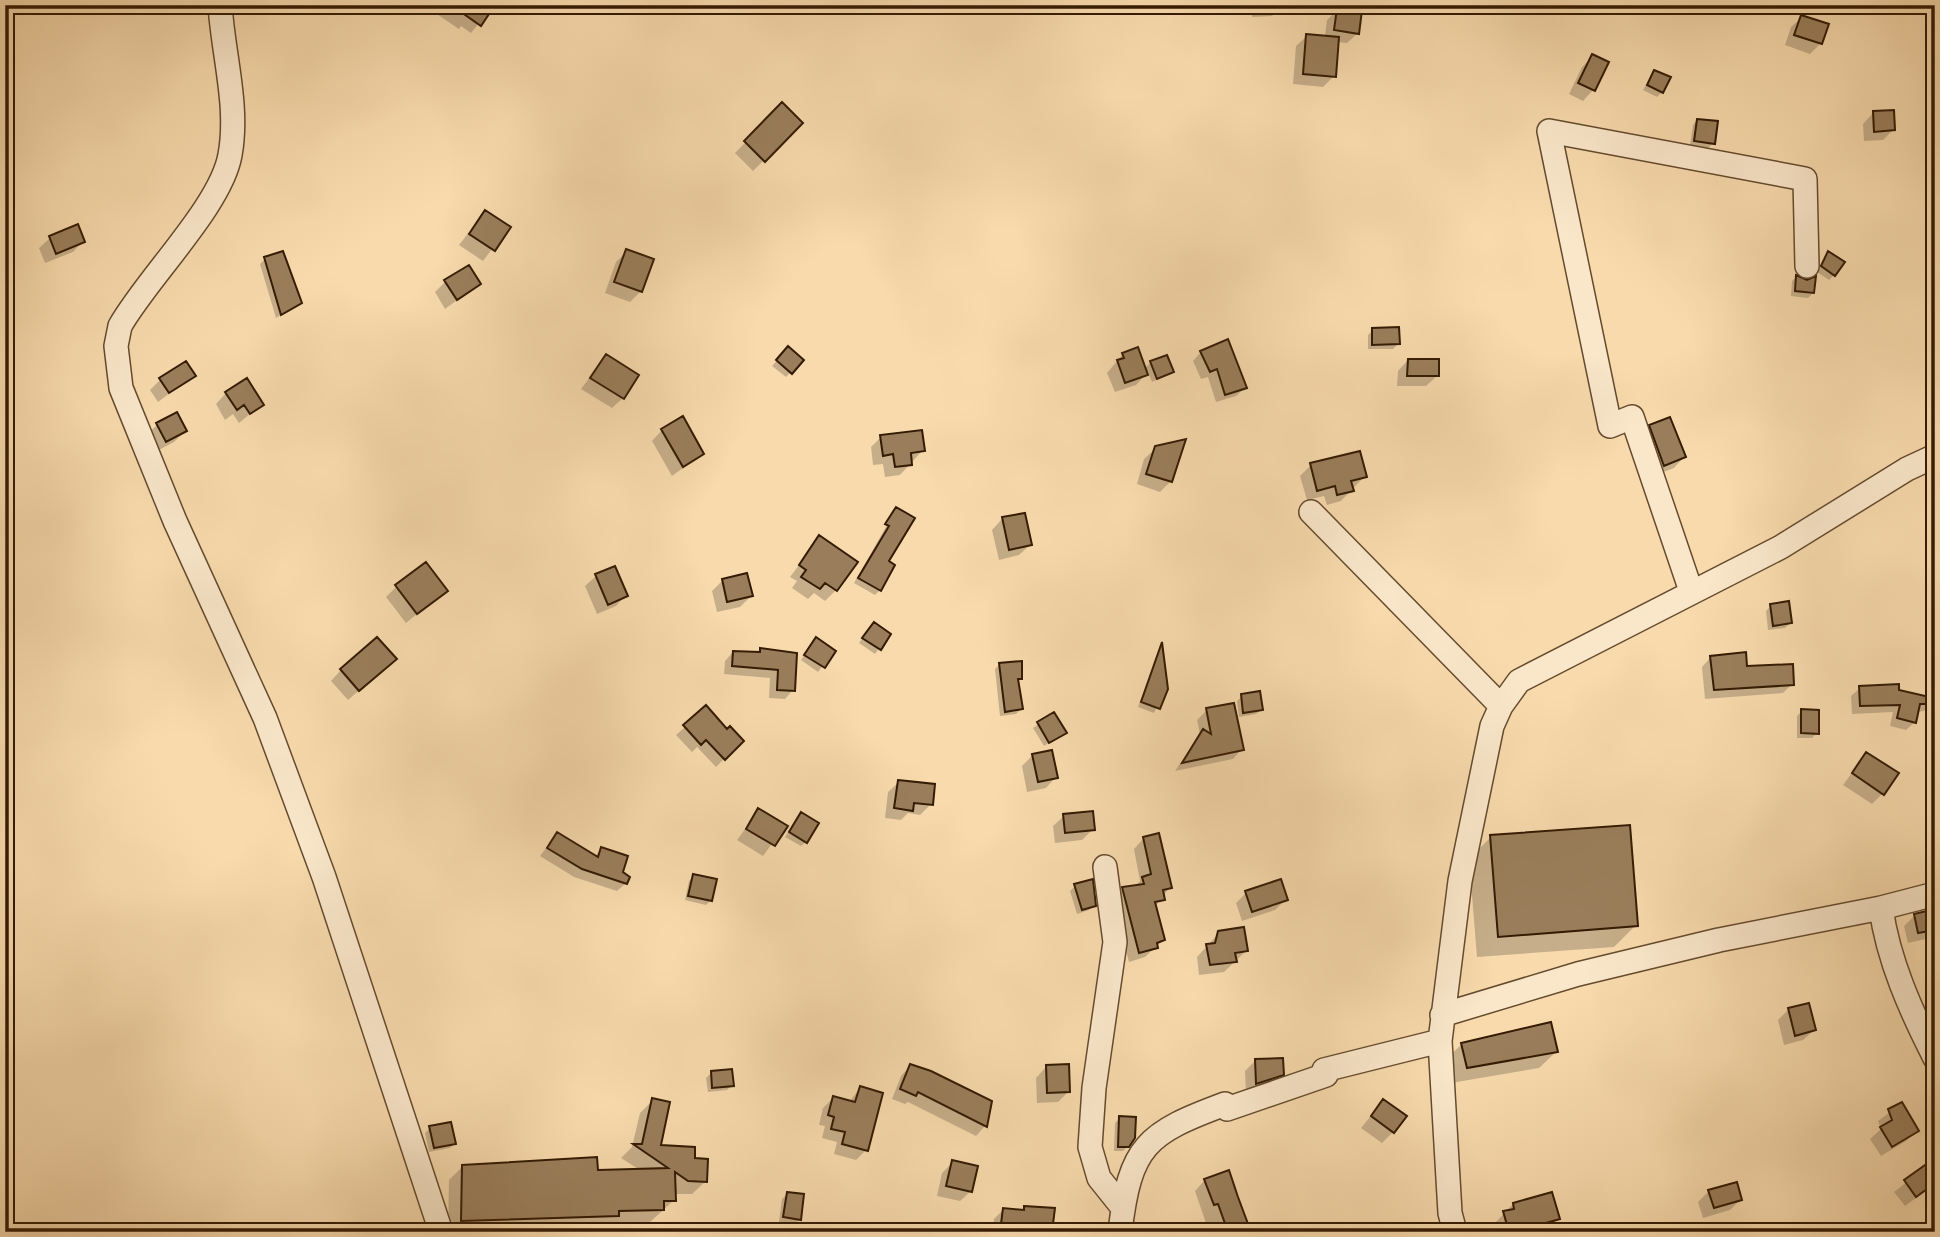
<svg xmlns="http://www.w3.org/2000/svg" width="1940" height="1237" font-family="'Libre Caslon Text',serif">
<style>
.shadow{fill:#0003}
.building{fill:#9a7e5b;stroke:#341b03;stroke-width:2}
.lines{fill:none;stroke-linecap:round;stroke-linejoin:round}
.minor-casing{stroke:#654b2e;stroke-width:26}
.minor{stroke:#fae7ca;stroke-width:23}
</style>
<rect width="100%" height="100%" fill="#f8daad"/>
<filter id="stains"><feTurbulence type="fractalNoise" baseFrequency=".00286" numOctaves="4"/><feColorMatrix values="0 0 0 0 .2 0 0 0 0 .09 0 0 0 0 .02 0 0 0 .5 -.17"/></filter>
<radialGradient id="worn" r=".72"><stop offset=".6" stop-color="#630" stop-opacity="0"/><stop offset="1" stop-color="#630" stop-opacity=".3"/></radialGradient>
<path class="shadow" d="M493 5 471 33 461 26 459 29 425 6Z
M1185 5H1207L1203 9 1185 10Z
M1251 5H1276L1277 11 1272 16 1252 17Z
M1365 5H1391L1365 8Z
M1338 9 1358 33 1347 43 1337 42 1334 76 1323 87 1293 84 1296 46 1307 36 1325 37 1327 20Z
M1802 17 1821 43 1810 54 1785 45 1791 27Z
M1593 56 1606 63 1593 90 1583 101 1569 94 1582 67Z
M1654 72 1662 92 1657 97 1643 90Z
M782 105 801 123 753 171 735 153Z
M1873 113 1893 130 1883 140 1864 141 1863 124Z
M1697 120 1713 143 1708 148 1690 145 1693 125Z
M485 212 508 228 483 261 459 245Z
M50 238 83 241 73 252 45 263 39 248Z
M627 251 641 291 630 302 605 293 616 262Z
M1828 253 1834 275 1829 280 1817 272Z
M265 259 300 303 276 318 260 264Z
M1797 277 1813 293 1808 298 1791 296 1792 281Z
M445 282 479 284 445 309 435 292Z
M1373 330 1398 344 1393 349H1368V335Z
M788 348 802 360 786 377 772 366Z
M1201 352 1245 388 1236 396 1216 402 1208 377 1201 379 1193 361Z
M1123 354 1144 369 1151 362 1172 372 1152 382 1148 372 1136 385 1115 392 1107 373Z
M606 356 623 398 612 408 581 389Z
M1408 360 1437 376 1426 386H1397L1398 371Z
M194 375 158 402 150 390 160 380Z
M226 393 262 404 239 423 233 414 225 420 216 404Z
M176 415 185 431 174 442 155 452 146 435 157 425Z
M1650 426 1684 457 1674 468 1653 476 1640 437Z
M662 430 702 454 672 476 652 441Z
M881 437 923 450 900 475 885 477 883 464 873 465 871 447Z
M1156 448 1171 481 1160 492 1137 484 1144 459Z
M1311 465 1365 476 1341 501 1327 505 1324 496 1307 500 1300 476Z
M896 509 880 590 875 595 854 583Z
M1002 519 1030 545 1019 555 999 560 992 530Z
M819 538 836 590 825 601 814 593 808 599 792 588 797 581 790 577Z
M596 576 626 595 616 606 597 614 585 586Z
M723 580 751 596 740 607 717 612 712 591Z
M397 586 445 591 406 623 386 597Z
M1771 606 1790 623 1785 628 1768 630 1766 611Z
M869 629 889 635 875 654 859 643Z
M812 644 834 651 818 672 801 660Z
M1161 646 1166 688 1154 713 1138 707Z
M761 650 795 655 793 690 785 699 769 698 770 678 724 674 725 661 733 652 757 653Z
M1711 657 1746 668 1792 684 1783 693 1705 699 1702 667Z
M1000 664 1021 678 1017 682 1021 709 1016 714 1000 716 995 669Z
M384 669 348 700 331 681 341 670Z
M1860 688 1897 691 1932 703 1924 711 1917 712 1915 722 1906 730 1890 726 1893 712 1852 714 1851 696Z
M1242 696 1261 710 1256 714 1239 717 1237 701Z
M1207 710 1242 749 1233 759 1175 771 1200 734 1197 720Z
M1802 711 1817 733 1812 738H1797V716Z
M1054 714 1065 732 1044 746 1033 728Z
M685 727 727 731 742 741 716 767 697 747 692 752 676 735Z
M1866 754 1883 793 1872 804 1843 785Z
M1032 756 1056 777 1046 788 1027 792 1022 766Z
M899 782 931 804 920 815 908 813 901 820 885 818 888 792Z
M759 810 785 826 763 856 737 840Z
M801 814 806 842 801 846 785 837Z
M1064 816 1093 829 1082 840 1055 843 1053 826Z
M557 834 594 857 602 849 626 883 617 891 574 877 540 856Z
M1491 837 1636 925 1614 947 1477 957 1469 859Z
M1144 838 1170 887 1154 908 1163 940 1145 957 1129 962 1112 899 1123 889 1134 887 1140 881 1134 849Z
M694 876 711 900 706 905 685 900 689 881Z
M1075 886 1094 905 1089 910 1077 914 1070 891Z
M1246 893 1286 899 1275 910 1242 921 1236 903Z
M1935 910V937L1908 943 1904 926 1915 915Z
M1219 933 1246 951 1224 972 1199 975 1197 957Z
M1807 1005 1814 1030 1803 1040 1784 1045 1778 1020 1788 1010Z
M1462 1044 1556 1052 1539 1068 1451 1083 1445 1060Z
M1256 1060 1282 1074 1271 1085 1246 1093 1245 1071Z
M910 1066 990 1102 985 1126 976 1136 908 1102 905 1104 892 1099 901 1076Z
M1046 1067 1068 1092 1058 1102 1037 1103 1036 1078Z
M711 1073 732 1085 727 1090 708 1092 706 1078Z
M860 1088 866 1150 856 1160 834 1154 837 1142 822 1138 825 1126 819 1125 823 1108 833 1098 849 1102Z
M653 1100 659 1147 693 1160 706 1181 692 1194H674V1200L649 1223H609L604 1228 448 1232 449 1180 462 1167 596 1172 640 1170 621 1158 632 1147 640 1113Z
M1383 1101 1393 1132 1382 1143 1361 1128Z
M1901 1104 1917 1131 1906 1141 1881 1156 1870 1139 1881 1129 1878 1121Z
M1120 1118 1128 1146 1123 1151H1114L1115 1123Z
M430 1128 454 1144 450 1148 429 1152 425 1133Z
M1935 1160V1184L1905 1206 1894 1192Z
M953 1162 971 1191 960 1201 937 1196 942 1173Z
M1205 1180 1250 1232H1209L1195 1191Z
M1709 1191 1740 1200 1730 1210 1703 1218 1698 1202Z
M787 1194 800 1219 795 1224 779 1222 782 1199Z
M1513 1204 1558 1219 1547 1229 1539 1232H1496L1494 1224Z
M1025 1207 1051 1232H993L994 1219 1003 1210 1020 1212Z"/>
<path class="building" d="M451 5H495L481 26Z
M1337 8 1362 10 1359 34 1334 30Z
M1801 15 1829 24 1822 44 1794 35Z
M1306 34 1339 37 1336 77 1303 74Z
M1592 54 1609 62 1595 91 1578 83Z
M1654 70 1671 77 1663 93 1647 85Z
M782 102 803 123 765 162 744 141Z
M1894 110 1895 130 1874 132 1873 111Z
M1697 119 1718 121 1715 144 1694 141Z
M485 210 511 227 495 251 469 234Z
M78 224 85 242 56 254 49 236Z
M626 249 654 259 642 292 614 282Z
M283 251 302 303 281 315 264 257Z
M1828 251 1845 262 1835 276 1821 266Z
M469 265 481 284 457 300 444 280Z
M1796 275 1807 280 1816 276 1814 293 1795 291Z
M1399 327 1400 344 1372 345V328Z
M1228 339 1247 388 1225 395 1217 369 1210 372 1200 351Z
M788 346 804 360 792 374 776 360Z
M1138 347 1148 375 1125 383 1117 360 1124 358 1122 353Z
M606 354 639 375 624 399 590 378Z
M1167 355 1174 372 1157 379 1150 361Z
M1408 359H1439V376H1407Z
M186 361 196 376 169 393 159 378Z
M247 378 264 405 250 414 244 405 237 410 225 392Z
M177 412 187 431 166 442 156 423Z
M683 416 704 454 683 467 661 429Z
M1670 417 1686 457 1664 466 1649 425Z
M922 430 925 451 911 453 912 465 895 467 893 454 883 456 880 435Z
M1186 439 1172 482 1146 474 1155 446Z
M1360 451 1367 477 1351 481 1354 491 1337 495 1335 486 1317 491 1310 463Z
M896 507 915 518 889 561 895 565 881 591 858 578 889 526 885 524Z
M1025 513 1032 545 1009 550 1002 517Z
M819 535 858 562 837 591 825 583 820 589 801 577 806 570 799 565Z
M426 562 448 591 417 614 395 585Z
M615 566 628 596 608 605 595 574Z
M747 573 753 596 727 602 722 579Z
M1789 601 1792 623 1773 626 1770 604Z
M874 622 891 634 881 650 862 638Z
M377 637 397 659 359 691 340 669Z
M816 637 836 651 825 668 804 655Z
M1162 642 1168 689 1160 709 1141 702Z
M760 648 797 653 795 691 777 690 778 670 732 666 733 651 760 652Z
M1746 652 1747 666 1793 664 1794 685 1714 690 1710 656Z
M1022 661V679H1018L1023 709 1005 712 999 663Z
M1899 684V690L1934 698V704H1920L1916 723 1897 718 1900 705 1860 706 1859 686Z
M1260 691 1263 710 1243 713 1241 694Z
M1234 703 1244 750 1182 763 1203 729 1211 734 1206 708Z
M706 705 727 729 730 726 744 741 725 760 706 740 701 745 683 725Z
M1801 709 1819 710V734L1801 733Z
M1054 712 1067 733 1049 743 1037 722Z
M1052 750 1058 778 1038 782 1032 754Z
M1866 752 1899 773 1884 795 1852 773Z
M898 780 935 784 933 805 914 803 913 811 894 808Z
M758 808 788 826 775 846 746 829Z
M1093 811 1095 830 1065 833 1063 814Z
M801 812 819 823 807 843 789 832Z
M1630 825 1638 926 1498 937 1490 835Z
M557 832 598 857 601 847 628 856 623 872 630 877 627 884 582 869 547 848Z
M1159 833 1172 888 1163 890 1165 900 1155 902 1165 940 1157 943 1158 948 1139 953 1122 887 1144 884 1142 877 1151 874 1143 837Z
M693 874 717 879 712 901 688 896Z
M1093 879 1096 906 1082 910 1074 884Z
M1281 879 1288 900 1252 912 1245 891Z
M1935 909V930L1918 933 1914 914Z
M1244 927 1248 951 1235 953 1237 962 1210 965 1206 944 1215 943 1218 931Z
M1809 1003 1816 1030 1795 1036 1788 1008Z
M1551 1022 1558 1052 1467 1068 1461 1043Z
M1283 1058 1284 1075 1256 1084 1255 1059Z
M910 1064 931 1071 992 1101 987 1127 918 1092 916 1096 900 1089Z
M1069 1064 1070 1092 1047 1093 1046 1065Z
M732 1069 734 1086 712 1088 711 1071Z
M860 1086 883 1093 868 1151 842 1144 845 1132 831 1129 834 1117 828 1115 833 1096 855 1102Z
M652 1098 670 1102 661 1145 695 1147V1158L708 1159 707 1182 688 1181 675 1172 676 1201H664V1210L619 1211V1216L461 1221 462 1165 597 1157 598 1170 668 1168 633 1144H642Z
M1383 1099 1407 1116 1394 1133 1371 1116Z
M1902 1102 1919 1131 1892 1147 1880 1127 1892 1120 1888 1109Z
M1119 1116 1136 1117 1135 1138 1129 1147H1118Z
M451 1122 456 1144 434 1148 429 1126Z
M1935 1158V1183L1916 1197 1904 1180Z
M952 1160 978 1166 972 1192 946 1186Z
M1229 1170 1238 1197 1251 1232H1228L1218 1204 1214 1205 1204 1179Z
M1737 1182 1742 1200 1714 1208 1708 1190Z
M787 1192 804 1194 801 1220 783 1217Z
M1552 1192 1560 1219 1539 1225 1541 1232H1509L1503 1211 1514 1209 1513 1203Z
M1024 1206 1055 1208 1052 1232H1000L1003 1208 1024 1210Z"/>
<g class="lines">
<g class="minor-casing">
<path id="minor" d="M220 5C223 54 239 106 230 155 221 206 147 278 120 326L116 346 121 388 175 521 265 718 324 877 441 1232
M1311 512 1501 706
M1691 591 1632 417 1610 426 1549 131 1805 179 1807 266
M1105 867 1115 942 1094 1088 1090 1147 1099 1178 1123 1208
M1881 908 1935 894
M1442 1015 1578 974 1719 940 1881 908C1888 960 1911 1011 1935 1058
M1440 1041 1450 1213 1455 1232
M1120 1232C1130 1145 1147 1133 1225 1104L1227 1109 1326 1075 1324 1070 1440 1041 1460 881 1492 726 1501 706 1519 681 1781 547 1907 469 1935 456"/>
</g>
<use href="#minor" class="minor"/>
</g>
<rect width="1940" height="1237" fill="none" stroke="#f8daad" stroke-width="28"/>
<rect x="7" y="7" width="1926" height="1223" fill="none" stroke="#341b03" stroke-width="3.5"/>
<rect x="14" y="14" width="1912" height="1209" fill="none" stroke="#341b03" stroke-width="2"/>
<rect width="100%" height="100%" filter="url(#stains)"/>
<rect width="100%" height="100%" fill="url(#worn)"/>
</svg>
